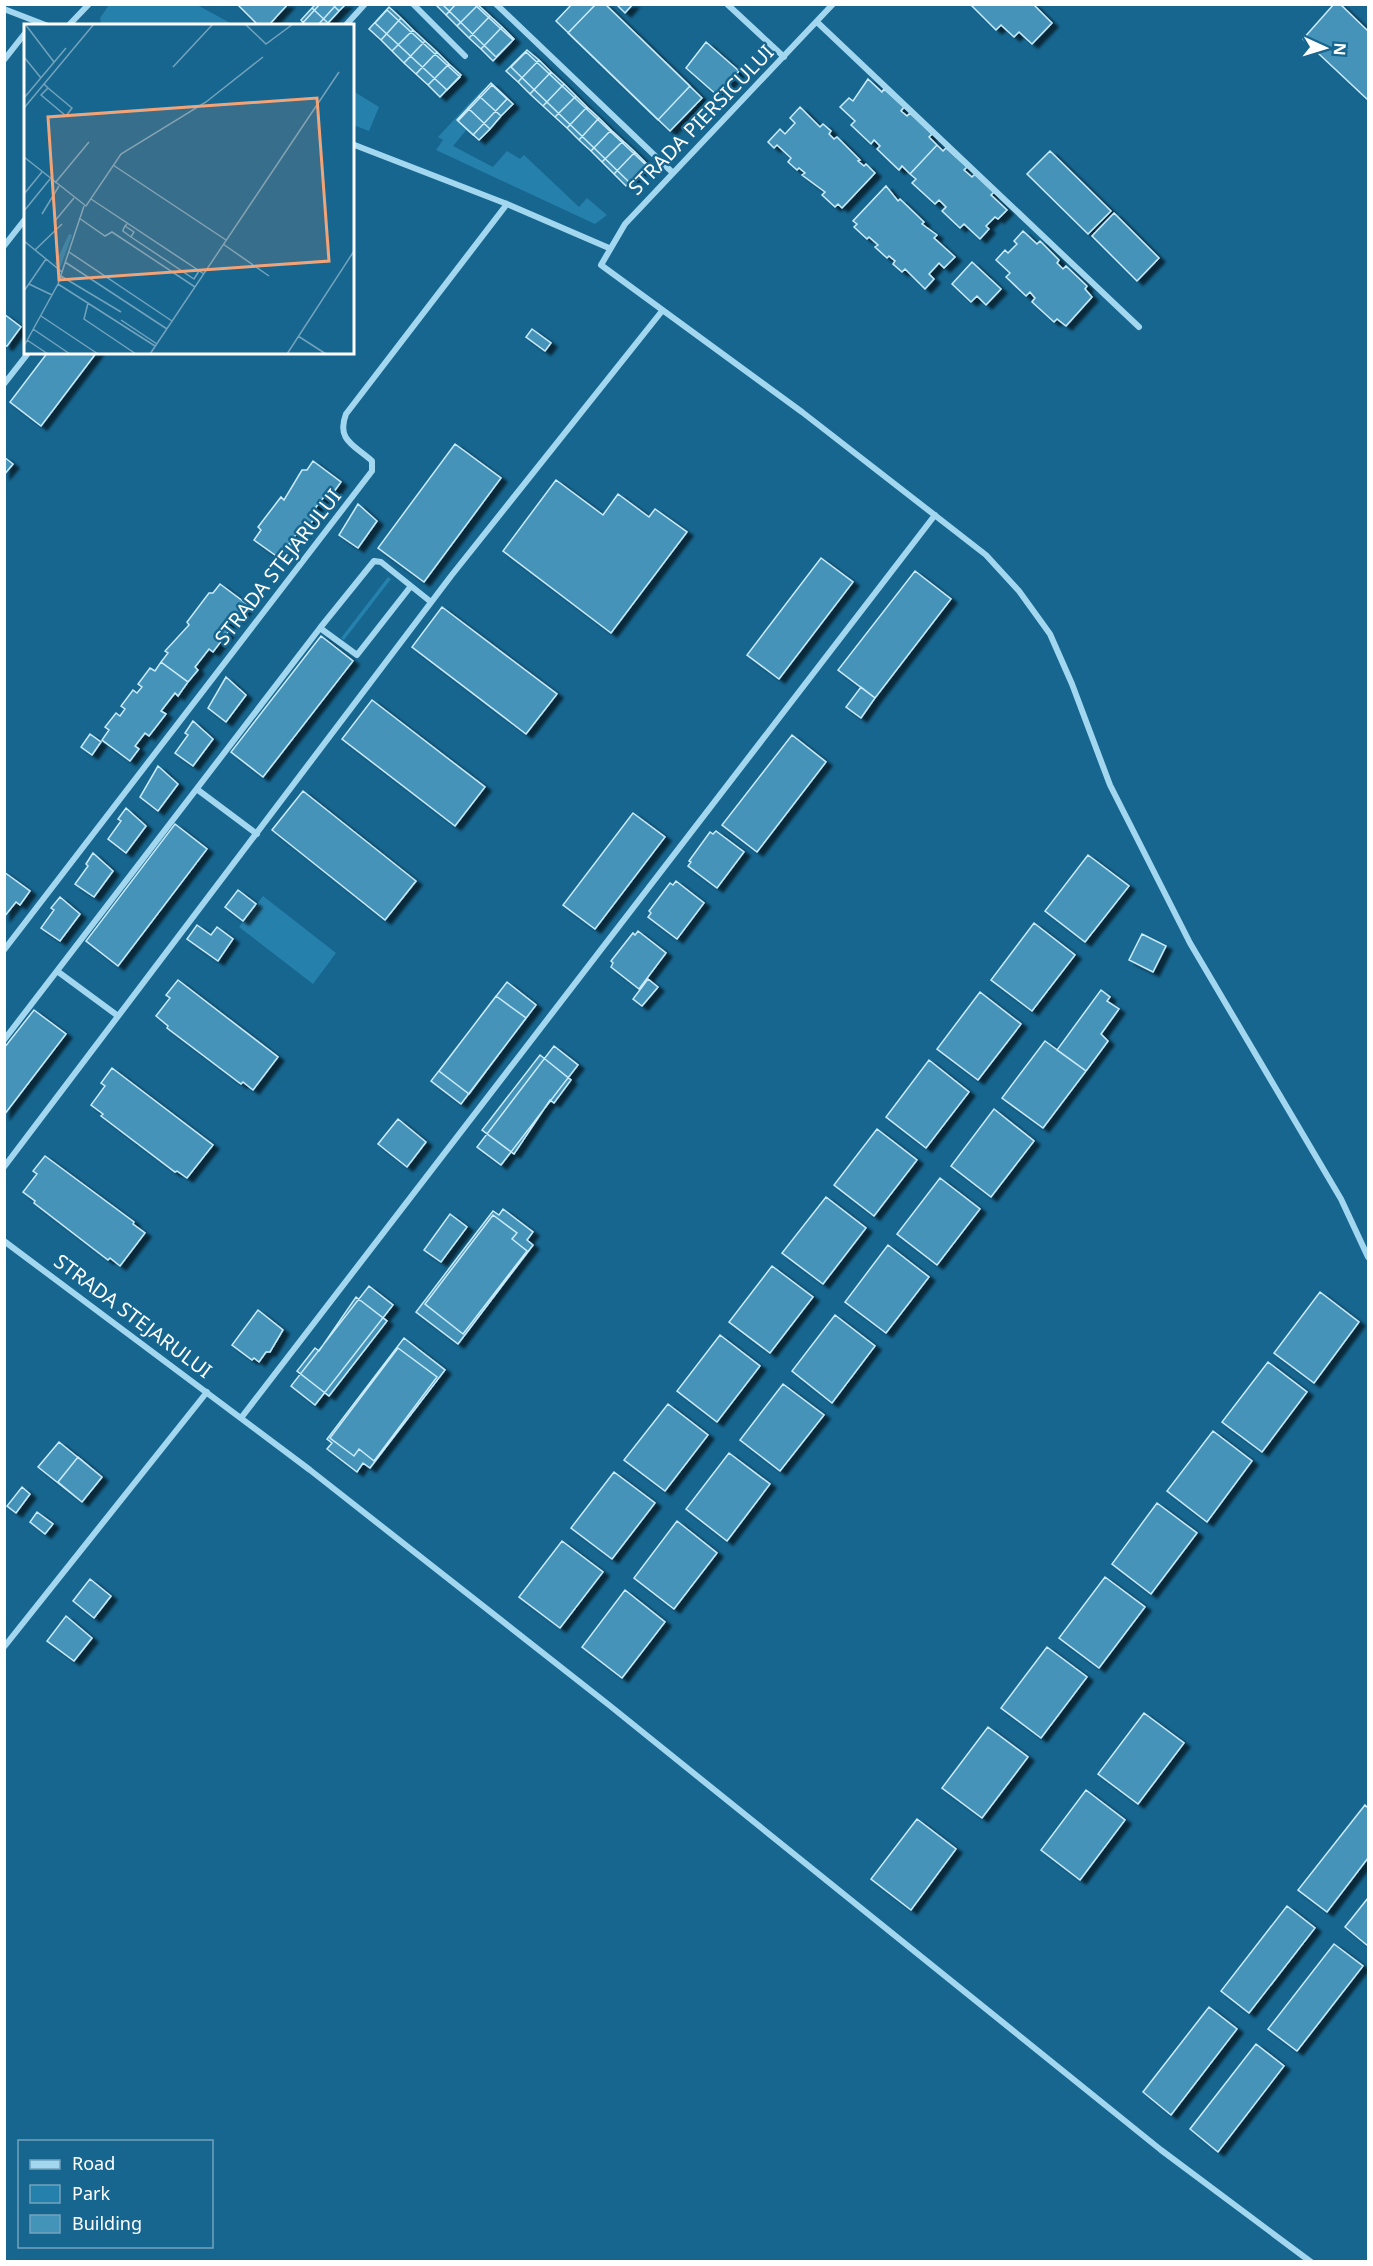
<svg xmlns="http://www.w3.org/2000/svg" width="1373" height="2266" font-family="'Noto Sans',sans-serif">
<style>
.green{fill:#2680ac}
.building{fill:#4493b9;stroke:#caebfb;stroke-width:1.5;filter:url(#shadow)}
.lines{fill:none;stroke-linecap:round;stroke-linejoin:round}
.minor{stroke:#a3d7f0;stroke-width:6}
.labels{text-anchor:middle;stroke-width:5;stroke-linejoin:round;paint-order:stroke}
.street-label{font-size:20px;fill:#fff;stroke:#166690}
.inset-road{fill:none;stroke:#73a3bc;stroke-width:1.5}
.view{fill:#f2a479;fill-opacity:0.15;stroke:#f2a479;stroke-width:3}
.inset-edge{fill:none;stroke:#fff;stroke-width:3}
</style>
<defs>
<filter id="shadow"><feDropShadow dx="6" dy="4" stdDeviation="1.5" flood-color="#0009"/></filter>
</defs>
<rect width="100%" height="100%" fill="#166690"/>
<path class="green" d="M109 5H197L234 25H101L100 18Z
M489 82 457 120 467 129 453 146 493 167 507 151 520 159 524 155 579 207 587 198 607 215 595 224 436 150 443 140 438 137Z
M353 91 379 107 369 131 353 125Z
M388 577 391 579 344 640 341 638Z
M263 896 336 953 313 984 239 927Z"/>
<path class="building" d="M237 4H288L268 26H259Z
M316 4H332L339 11 328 23 312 8Z
M320 4H337L317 26H300Z
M332 4H346L339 11Z
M435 4H456L446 15Z
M442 4H474L513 40 496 57Z
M456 4H478V5L457 26 446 15Z
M572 4H605L702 98 670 131 556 21Z
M596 4H605L690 86 658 120 568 33Z
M616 4H633L625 13Z
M970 4H1033L1052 23 1032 44 1019 32 1014 37 1001 25 996 30Z
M1334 4H1340L1368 31V100L1303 39Z
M478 5 490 16 469 38 457 26Z
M389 7 401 18 381 40 369 29Z
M312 8 328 23 326 26H306L301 20Z
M387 10 460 77 447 90 375 23Z
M490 16 502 27 481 49 469 38Z
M401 18 413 30 392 51 381 40Z
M502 27 514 39 493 61 481 49Z
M413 30 425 41 404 63 392 51Z
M425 41 437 52 416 74 404 63Z
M706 42 739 71 718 96 686 68Z
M527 50 539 60 518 82 506 71Z
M437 52 449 64 428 85 416 74Z
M526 52 646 165 629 182 511 67Z
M539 60 551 72 530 94 518 82Z
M449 64 461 75 440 97 428 85Z
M551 72 564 84 543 106 530 94Z
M868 79 882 92 884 89 904 107 901 111 907 116 910 113 932 134 929 137 937 145 910 174 902 166 899 170 877 149 880 146 874 140 871 144 851 125 855 121 840 107 849 98 853 101Z
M491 83 513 104 501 116 479 96Z
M564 84 576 96 555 117 543 106Z
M492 85 507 99 473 135 458 121Z
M479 96 501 116 490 129 468 108Z
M576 96 587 107 567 128 555 117Z
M587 107 599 118 579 140 567 128Z
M800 107 820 127 823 124 831 131 829 134 834 139 837 137 860 160 858 161 864 166 866 164 875 173 842 208 838 204 835 207 822 195 825 192 802 175 805 173 799 168 797 170 788 162 791 158 777 145 774 148 768 142 780 129 785 134 795 123 790 118Z
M468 108 490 129 479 140 457 120Z
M599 118 611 130 591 151 579 140Z
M611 130 623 141 602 162 591 151Z
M623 141 635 152 614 174 602 162Z
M937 145 943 151 946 148 967 167 964 170 972 177 975 174 994 192 991 195 1007 210 998 219 995 217 986 226 989 229 980 239 964 224 960 228 942 211 946 207 939 200 935 204 912 183 916 179 910 174Z
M1050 151 1111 211 1088 234 1027 174Z
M635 152 647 164 626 186 614 174Z
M886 186 898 201 900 199 924 222 922 224 937 235 934 238 955 257 944 268 939 263 929 274 934 279 925 289 905 269 902 272 893 264 895 261 889 256 887 258 875 247 878 245 869 237 867 239 854 227 857 224 853 221Z
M1114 213 1159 258 1137 281 1092 236Z
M1023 231 1037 244 1040 241 1059 260 1057 263 1063 269 1066 266 1087 286 1085 289 1092 297 1066 326 1057 319 1054 322 1032 302 1035 298 1030 292 1026 296 1006 277 1010 273 996 260 1005 250 1008 253 1017 244 1014 241Z
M972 262 1001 289 986 305 977 296 971 302 952 284Z
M4 314 21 327 7 346 4 345Z
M532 329 551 343 545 351 526 337Z
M48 352H97L41 426 10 402Z
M455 444 501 478 424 582 378 548Z
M4 457 13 464 4 475Z
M313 461 341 482 331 496 327 493 313 511 317 515 302 535 298 532 289 544 293 546 282 560 254 540 261 530 258 527 281 497 284 500 302 470H307Z
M556 480 603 515 618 494 649 517 655 509 687 532 611 633 503 551Z
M358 504 377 521 358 548 339 535Z
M821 558 853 582 779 679 747 655Z
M915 571 951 599 875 698 838 670Z
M220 584 248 605 238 619 233 616 225 628 229 631 213 652 209 649 195 667 198 670 188 682 161 662 168 653 165 651 189 625 187 622 209 593H213Z
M442 607 557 694 526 734 412 647Z
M321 636 353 661 263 777 231 752Z
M161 662 188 682 178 696 175 693 161 711 166 714 149 736 145 733 135 746 139 749 130 761 102 740 109 730 105 727 116 713 120 716 125 709 121 706 133 690 137 693 142 687 138 684 150 668 155 671Z
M226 677 246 695 226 722 208 708Z
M861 687 875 698 861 718 846 707Z
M372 700 485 787 455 826 342 739Z
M193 721 213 739 193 766 175 753 188 735 185 733Z
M90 734 101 742 92 755 81 747Z
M792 735 826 762 757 852 722 825Z
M158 766 178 784 158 811 140 797Z
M303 791 416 881 385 920 272 830Z
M126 808 146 826 126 853 108 839 121 821 118 819Z
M633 813 665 837 595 929 563 905Z
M175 824 207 849 118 966 86 941Z
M716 831 744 852 717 888 688 866 691 862 689 861 710 832 713 834Z
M93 853 113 871 94 897 75 884 88 866 86 864Z
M1088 855 1129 886 1085 942 1045 911Z
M4 872 30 891 20 905 16 902 4 917Z
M676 881 704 903 677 939 648 917 651 913 649 911 670 883 673 885Z
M238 890 256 904 243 921 225 907Z
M60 897 80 914 60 941 41 928 54 910 51 908Z
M1034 923 1075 955 1032 1011 991 980Z
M197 925 211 935 217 927 233 939 218 961 187 939Z
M638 931 666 953 639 989 611 967 613 963 611 961 633 933 635 935Z
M1142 934 1166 946 1153 972 1129 960Z
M648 979 658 987 642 1006 633 999Z
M178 980 278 1057 253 1090 243 1082 241 1084 167 1028 168 1026 156 1016 170 998 166 995Z
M507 982 536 1005 461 1104 431 1081Z
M1101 990 1110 997 1107 1001 1119 1009 1101 1034 1108 1041 1086 1071 1057 1050Z
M980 992 1021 1024 978 1080 937 1049Z
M496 996 526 1018 469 1094 439 1071Z
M34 1010 66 1034 4 1115V1048Z
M1045 1041 1086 1071 1043 1128 1002 1098Z
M554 1046 578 1065 501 1165 477 1147Z
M540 1055 571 1080 554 1103 550 1100 514 1154 482 1130Z
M929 1060 969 1092 926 1148 886 1117Z
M112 1068 213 1145 187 1178 177 1171 175 1172 101 1116 103 1114 91 1105 105 1086 101 1083Z
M994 1109 1034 1141 991 1197 951 1166Z
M398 1119 426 1142 407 1167 378 1144Z
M877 1129 917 1160 874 1216 834 1185Z
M45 1156 134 1222 133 1224 145 1233 120 1266 110 1258 108 1260 34 1203 35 1201 23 1192 37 1174 33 1171Z
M940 1178 980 1209 937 1265 897 1234Z
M826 1197 866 1228 823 1284 782 1253Z
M503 1209 533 1232 527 1240 533 1245 458 1344 416 1312 493 1211 499 1215Z
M450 1214 467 1227 441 1262 424 1250Z
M493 1215 517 1233 512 1239 527 1251 463 1334 425 1304Z
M888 1245 929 1277 886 1333 845 1302Z
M772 1266 813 1297 770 1353 729 1322Z
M369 1286 393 1305 315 1405 291 1386Z
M1320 1292 1359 1322 1314 1383 1274 1353Z
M356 1297 387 1321 329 1396 297 1371 315 1348 319 1351Z
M258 1310 283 1330 270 1352H266L259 1362 254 1358 252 1360 232 1345Z
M835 1315 875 1346 832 1403 792 1371Z
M720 1335 760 1366 717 1422 677 1391Z
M404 1338 445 1370 370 1468 363 1463 357 1472 327 1449 332 1443 327 1439Z
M398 1348 437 1377 374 1461 359 1449 354 1456 330 1438Z
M1268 1362 1307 1392 1262 1452 1222 1422Z
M783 1384 824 1415 780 1471 740 1440Z
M668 1404 708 1435 665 1491 624 1460Z
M1213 1431 1252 1461 1207 1522 1167 1491Z
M59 1442 102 1477 82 1502 38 1467Z
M729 1453 770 1484 727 1541 686 1509Z
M78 1457 102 1477 82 1502 58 1482Z
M614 1472 655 1503 612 1559 571 1528Z
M22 1487 30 1494 16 1513 7 1506Z
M1157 1503 1197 1533 1151 1594 1112 1564Z
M37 1512 53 1524 45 1534 30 1522Z
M677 1521 717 1553 674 1609 634 1578Z
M562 1541 603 1572 560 1628 519 1597Z
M1105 1577 1145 1607 1099 1668 1059 1638Z
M90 1579 111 1596 94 1618 73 1601Z
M625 1590 665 1622 622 1678 582 1647Z
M66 1616 92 1638 74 1661 47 1641Z
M1047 1647 1087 1677 1041 1738 1001 1708Z
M1144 1713 1184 1743 1138 1804 1098 1774Z
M988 1727 1028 1757 982 1818 942 1788Z
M1086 1790 1125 1820 1080 1880 1041 1850Z
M1365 1805 1368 1808V1858L1327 1912 1298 1890Z
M917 1819 956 1849 911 1910 871 1879Z
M1368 1898V1946L1345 1927Z
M1287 1906 1315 1928 1249 2013 1221 1991Z
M1334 1944 1363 1966 1297 2051 1268 2029Z
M1209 2007 1237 2029 1171 2115 1143 2092Z
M1256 2044 1284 2066 1218 2152 1190 2129Z"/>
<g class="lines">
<path class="minor" d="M413 4 465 56
M496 4 673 173
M727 4 784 57
M833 4 625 224 601 265 802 412 986 555 1019 591 1050 634 1072 684 1110 785 1190 943 1341 1199 1368 1257
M4 9 48 26
M817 22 1139 327
M68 26 89 4
M345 26 365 4
M4 60 26 32
M352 144 507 204 609 248
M4 246 26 218
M4 384 29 352
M411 586 357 655 320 628 374 561 381 562 431 602
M198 790 257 834
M4 950 372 471V461C354 445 336 440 346 414L507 204
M57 971 118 1016
M4 1040 320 628
M4 1167 451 576 662 311
M4 1241 310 1470 609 1705 1161 2150 1311 2262
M241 1418 935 515
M4 1647 207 1392"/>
</g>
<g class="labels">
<g class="street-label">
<text transform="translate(701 120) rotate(-46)" y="7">STRADA PIERSICULUI</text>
<text transform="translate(278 567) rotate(-52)" y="7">STRADA STEJARULUI</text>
<text transform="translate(133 1316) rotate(37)" y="7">STRADA STEJARULUI</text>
</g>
</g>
<g transform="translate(24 24)">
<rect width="330" height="330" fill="#166690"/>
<path d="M45 210 48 211 36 244 31 240Z" fill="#2680ac"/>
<path class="inset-road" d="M1 0 30 38M221 0 242 20 269 0M0 33 17 54M149 43 189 0M20 60 24 64 17 71 42 92 48 84 24 64M0 74 42 24M0 84 70 0M0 133 62 182 97 130 182 78 239 33M89 141 202 216M31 159 65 118M0 170 18 148M67 175 180 250M0 187 26 155M18 190 35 162M55 194 81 212 88 208 171 263M30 198 50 174M101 202 110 208 107 213 99 207V206L101 202 103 200M107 213 170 255 175 247M0 217 38 248M199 220 245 252M11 226 38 200M45 228 148 297M41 238 143 305M37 252 97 288M5 260 28 271M34 260 131 322M0 267 22 235M64 279 60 295 112 330M17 292 74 330M97 296 133 320M9 305 46 330M274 312 302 330M3 316 24 330M0 322 34 260 60 182M126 330 315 48M263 330 330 227"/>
<path class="view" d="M293 74 305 237 35 256 24 93Z"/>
<rect width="330" height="330" class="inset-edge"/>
</g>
<rect width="1373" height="2266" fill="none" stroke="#ffffff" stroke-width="12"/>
<rect x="18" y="2140" width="195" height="108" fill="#166690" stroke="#73a3bc" stroke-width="1.5"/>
<rect x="30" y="2160" width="30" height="9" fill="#a3d7f0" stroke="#73a3bc" stroke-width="1.5"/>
<text x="72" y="2170" font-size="18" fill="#ffffff">Road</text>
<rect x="30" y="2185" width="30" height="18" fill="#2680ac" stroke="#73a3bc" stroke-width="1.5"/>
<text x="72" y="2200" font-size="18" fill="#ffffff">Park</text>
<rect x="30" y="2215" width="30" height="18" fill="#4493b9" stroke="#73a3bc" stroke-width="1.5"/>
<text x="72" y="2230" font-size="18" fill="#ffffff">Building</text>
<g transform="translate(1325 48) rotate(94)" stroke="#166690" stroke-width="4.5" paint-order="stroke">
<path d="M0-4.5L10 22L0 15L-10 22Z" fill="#ffffff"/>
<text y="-9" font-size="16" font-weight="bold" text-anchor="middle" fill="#ffffff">N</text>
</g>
</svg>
